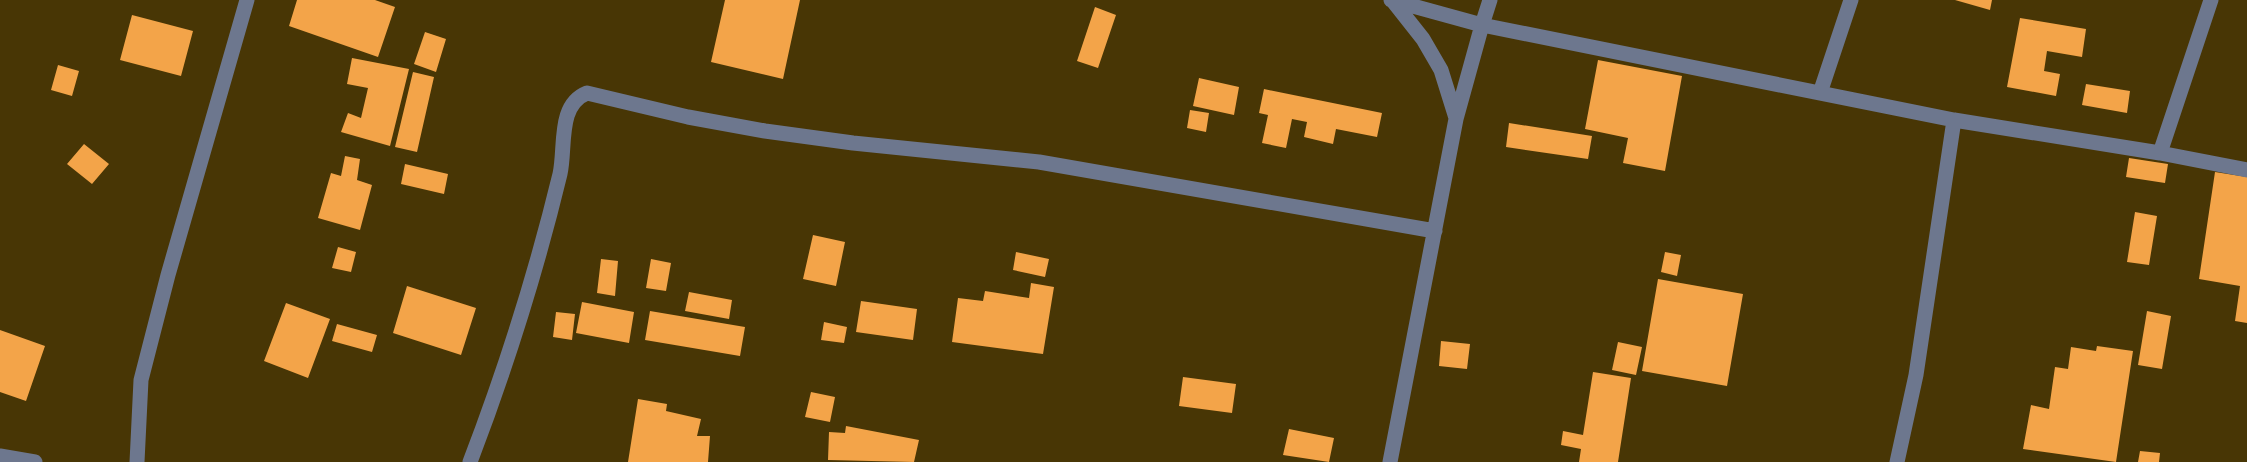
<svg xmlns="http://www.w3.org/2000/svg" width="2247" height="462" font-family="'PT Sans',sans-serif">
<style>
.building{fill:#f3a449}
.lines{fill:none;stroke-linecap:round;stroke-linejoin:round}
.minor{stroke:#6d778e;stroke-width:15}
</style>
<rect width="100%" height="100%" fill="#483605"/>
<path class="building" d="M297 0H375L395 7 378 57 289 26Z
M725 0H800L783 79 711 62Z
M1955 0H1992L1990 10Z
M1095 7 1116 15 1098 68 1077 61Z
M132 15 193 31 181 76 120 60Z
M2020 18 2086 29 2082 57 2047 51 2044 71 2060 74 2056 96 2007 87Z
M425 32 446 39 436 72 414 64Z
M352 58 409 69 390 146 341 132 348 113 361 118 368 88 347 84Z
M1598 60 1682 76 1665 171 1623 163 1628 138 1585 129Z
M58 65 79 71 72 96 51 90Z
M413 72 434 77 417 152 395 147Z
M1199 78 1239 87 1234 115 1193 106Z
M2086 84 2130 91 2127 113 2082 105Z
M1264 89 1382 113 1377 137 1336 129 1333 144 1304 137 1307 122 1292 119 1286 148 1262 143 1268 115 1259 113Z
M1190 110 1209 113 1206 132 1187 128Z
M1509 123 1592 136 1588 159 1506 147Z
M84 144 109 164 92 184 67 164Z
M345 156 360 159 357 180 372 185 360 230 318 218 331 173 341 176Z
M2129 158 2168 164 2165 183 2126 177Z
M405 164 448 174 444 194 401 184Z
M2215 172 2247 177V323L2235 321 2240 286 2199 279Z
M2135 212 2157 216 2149 265 2127 262Z
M813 235 845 242 836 286 803 279Z
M338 247 356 252 351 272 332 268Z
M1016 252 1049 259 1045 277 1013 270Z
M1665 252 1681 255 1677 276 1661 272Z
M601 259 618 261 615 296 597 293Z
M651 259 671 263 666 291 646 288Z
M1658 279 1743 294 1727 386 1642 371Z
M1031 283 1054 287 1043 354 952 342 958 298 983 301 985 291 1029 298Z
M407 286 476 308 461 355 393 333Z
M689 292 732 300 729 319 685 311Z
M861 301 917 309 913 340 856 332Z
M582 302 634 312 629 343 576 333Z
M286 303 330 319 308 378 264 361Z
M650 311 745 327 740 356 645 340Z
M2147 311 2171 316 2162 369 2138 365Z
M556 312 575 314 572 340 553 337Z
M824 322 847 327 844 343 821 340Z
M337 324 377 335 372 352 332 341Z
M0 330 45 346 26 401 0 392Z
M1441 341 1470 344 1467 369 1439 366Z
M1618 342 1642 347 1636 375 1612 370Z
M2097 346 2133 351 2116 462 2023 449 2031 405 2049 409 2055 367 2068 369 2071 347 2096 351Z
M1593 372 1631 378 1618 462H1579L1581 449 1561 445 1563 431 1583 435Z
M1183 377 1236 384 1232 413 1179 406Z
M811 392 835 397 830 422 805 417Z
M638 399 667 404 666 411 701 419 697 436H710L708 462H628Z
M846 426 919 440 914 462 828 460 829 432 845 433Z
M1289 429 1334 438 1329 462 1283 455Z
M2140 451 2160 453 2159 462H2138Z"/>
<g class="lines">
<path class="minor" d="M1391 0 1482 25 1490 0
M1393 1 1423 39 1441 70 1456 118
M1820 93 1851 0
M2160 153 2211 0
M0 456 35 462
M137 462 141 380 168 275 247 0
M470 462C506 368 536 273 560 174 566 147 557 105 587 93L688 117 765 131 853 143 1039 162 1435 231
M1390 462 1456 119 1482 25 1954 120 2160 153 2247 170
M1897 462 1916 375 1954 120"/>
</g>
</svg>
